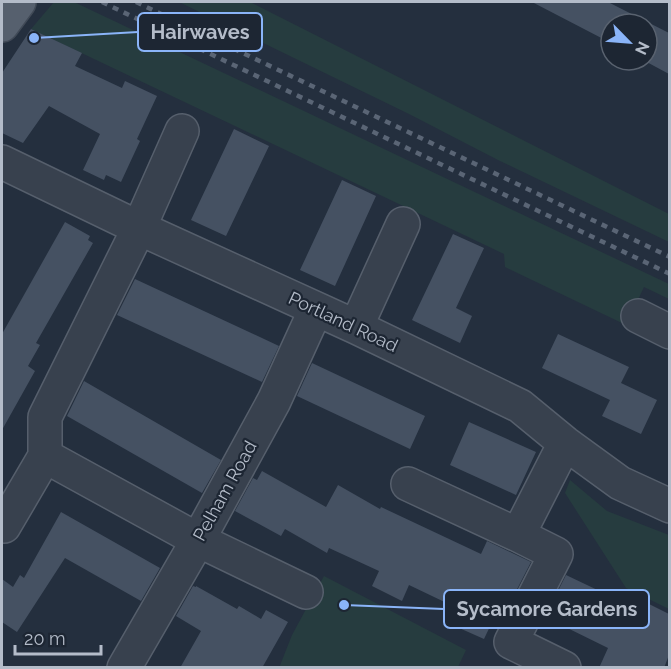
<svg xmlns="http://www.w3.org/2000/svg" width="671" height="669" font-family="Raleway,sans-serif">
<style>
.green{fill:#263c3f}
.building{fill:#455162}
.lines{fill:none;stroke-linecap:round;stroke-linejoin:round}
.minor-casing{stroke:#565f6c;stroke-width:36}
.major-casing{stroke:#414a57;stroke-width:36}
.minor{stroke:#38414e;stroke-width:33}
.major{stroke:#56606e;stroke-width:33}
.rail{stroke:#5a6575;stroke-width:4.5;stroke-dasharray:6 6;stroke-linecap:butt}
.labels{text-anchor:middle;stroke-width:4.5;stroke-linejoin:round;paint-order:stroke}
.street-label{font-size:18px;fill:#b4bcc9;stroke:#1d2633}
.leader{fill:none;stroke:#8ab4f8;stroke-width:2}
.callout-dot{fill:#8ab4f8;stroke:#1d2633;stroke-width:2}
.callout{fill:#1d2633;stroke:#8ab4f8;stroke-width:2}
.callout-label{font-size:20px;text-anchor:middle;font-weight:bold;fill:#b4bcc9}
</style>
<rect width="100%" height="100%" fill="#242f3e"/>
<path class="green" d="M54 2H74L669 284V299L644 287 626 325 505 267 504 254 31 29Z
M179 2H250L669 214V242L498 160 409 114Z
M570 480 607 511 669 535V609L626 588 565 493Z
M324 576 466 650 458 667 279 668 292 635Z"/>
<path class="building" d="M532 2H608L669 33V74L643 60H647V24H611V43Z
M31 29 82 53 75 66 122 88 125 81 157 96 137 139 140 141 121 182 106 175 104 180 83 170 100 134 49 106 23 143 2 133V73Z
M234 129 269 146 226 236 191 220Z
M342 180 376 196 335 286 300 270Z
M65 222 90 236 88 240 93 243 36 343 40 345 28 366 35 371 2 430V334Z
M453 234 484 248 456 308 472 316 460 343 412 320Z
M135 279 279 346 262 382 117 315Z
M558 334 629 367 621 383 657 400 641 434 602 416 610 400 542 368Z
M312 363 425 416 410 449 297 396Z
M84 381 221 460 202 493 67 416Z
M469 422 536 452 516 495 450 465Z
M262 471 326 507 338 485 380 509 381 507 481 554 487 541 531 562 511 601 504 597 484 639 448 623 455 607 409 585 402 601 372 586 379 571 329 548 327 553 285 529 281 536 235 511 253 478 257 480Z
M61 512 160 568 141 601 65 558 17 632 2 622V579L13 587 20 575 24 578Z
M566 575 629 605 633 596 669 614V655L664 668H599L608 648 545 617Z
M193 586 196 587V586L237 609 239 606 261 619 266 610 288 622 262 668H180L201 631 176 616Z"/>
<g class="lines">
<g class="minor-casing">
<path id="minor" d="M2 162 139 228 356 327 520 406 565 443 620 483 670 506
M638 316 670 332
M356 327 403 224
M45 456V417L139 228 182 131
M408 484 518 535 556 554 511 642 564 668
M2 524 4 526 45 456 198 540 306 592
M518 535 565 443
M124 668 198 540 274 401 316 309"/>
</g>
<g class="major-casing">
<path id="major" d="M2 25 19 2"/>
</g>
<use href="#minor" class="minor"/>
<use href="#major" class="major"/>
<path class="rail" d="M102 2 670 274
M136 2 670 257"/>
</g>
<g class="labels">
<g class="street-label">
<text transform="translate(343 322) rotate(25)" y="6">Portland Road</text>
<text transform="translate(225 491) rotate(-61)" y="6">Pelham Road</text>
</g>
</g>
<path class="leader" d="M34 38L138 32M344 605L444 609"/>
<g class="callout-dot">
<circle cx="34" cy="38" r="6"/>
<circle cx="344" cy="605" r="6"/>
</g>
<g class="callout">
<rect x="138" y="13" width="124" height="38" rx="6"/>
<rect x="444" y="590" width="205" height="38" rx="6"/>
</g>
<g class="callout-label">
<text x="200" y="39">Hairwaves</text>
<text x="547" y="616">Sycamore Gardens</text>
</g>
<rect width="671" height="669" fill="none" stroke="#b4bcc9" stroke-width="6"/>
<g transform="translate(629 42) rotate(115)"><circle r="28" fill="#1d2633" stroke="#59626f" stroke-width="1.5"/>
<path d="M0-4.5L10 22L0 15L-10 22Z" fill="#8ab4f8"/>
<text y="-9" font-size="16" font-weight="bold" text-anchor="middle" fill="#b4bcc9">N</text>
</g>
<path d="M15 645v9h86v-9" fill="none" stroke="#b4bcc9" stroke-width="3"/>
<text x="24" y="645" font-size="18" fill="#b4bcc9" stroke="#1d2633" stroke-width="4.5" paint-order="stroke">20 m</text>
</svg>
